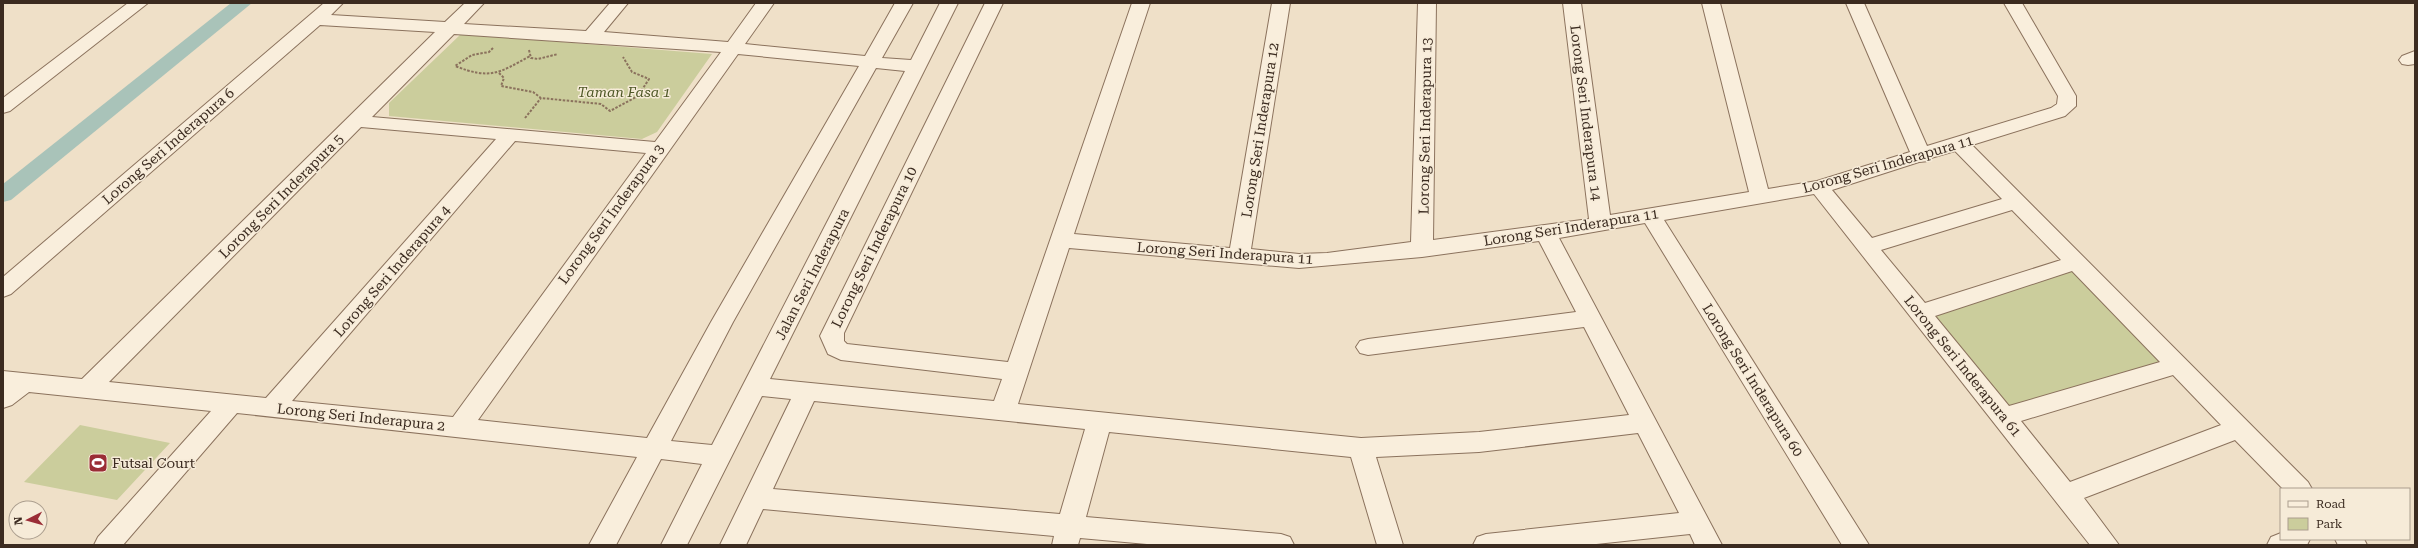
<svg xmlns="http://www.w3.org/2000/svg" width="2418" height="548" font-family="'Roboto Serif',serif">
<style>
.green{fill:#cbcd9c}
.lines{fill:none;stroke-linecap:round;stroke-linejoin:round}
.canal{fill:#a9c3b9;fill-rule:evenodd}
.minor-casing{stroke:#8b725d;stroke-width:2}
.path{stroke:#8b725d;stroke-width:2;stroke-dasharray:2.5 1.5;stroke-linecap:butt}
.minor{fill:#f9eedc;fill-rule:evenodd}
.labels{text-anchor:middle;stroke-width:3;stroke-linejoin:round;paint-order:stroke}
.park-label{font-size:14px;font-style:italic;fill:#4f5827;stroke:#f6ebd8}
.street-label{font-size:14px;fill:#3b2b20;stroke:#f6ebd8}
.poi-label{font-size:14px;fill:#3b2b20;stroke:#f6ebd8;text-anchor:start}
</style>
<rect width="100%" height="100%" fill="#efe0c8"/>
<path class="green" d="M461 34 712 54 657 132 642 139 389 116V103Z
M2077 262 2178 365 2004 417 1920 313Z
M80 425 170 443 117 500 24 482Z"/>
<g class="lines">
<path class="canal" d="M231 3H252L11 200 3 202V184Z"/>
<g class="minor-casing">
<path id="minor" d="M128 3H148L10 111 3 113V98Z
M324 3H343L331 15 445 22 465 3H484L464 24 586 31 610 3H628L604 32 728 42 756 3H774L745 44 865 56 895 3H913L882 58 911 60 940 3H958L770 379 994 401 1002 379 841 360 828 354 820 336 985 3H1003L844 333V341L847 344 1008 362 1132 3H1150L1074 234 1230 248 1272 3H1290L1251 249 1299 254 1327 253 1411 242 1418 3H1436L1433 240 1589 219 1563 3H1581L1610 215 1749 192 1702 3H1720L1768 189 1817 181 1910 152 1846 3H1864L1927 146 2051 108 2057 104 2058 96 2004 3H2022L2076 96V106L2065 116 1972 145 2308 482 2312 489H2283L2235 440 2084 498 2119 545H2090L1814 194 1664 220 1869 545H1842L1645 223 1559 238 1722 545H1695L1690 534 1587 545H1473L1477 537 1486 534 1679 513 1638 433 1479 452 1376 457 1403 545H1377L1351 457 1109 432 1086 517 1281 534 1290 537 1294 545H1158L1080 538 1078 545H1052L1054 536 763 509 746 545H720L791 399 762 396 687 545H661L702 464 661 459 616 545H589L637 457 237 413 123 545H94L98 537 211 411 29 392 12 405 3 408V371L82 379 435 32 320 25 11 294 3 297V277ZM454 34 721 52 655 142 372 117ZM738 54 859 66 711 322 647 438 478 420ZM876 68 905 71 712 445 671 441 733 322ZM361 127 496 139 266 398 109 382ZM515 141 646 153 453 417 292 401ZM1955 151 2002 199 1872 238 1832 190 1919 162 1929 161 1931 158ZM2012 210 2061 260 1925 303 1881 250ZM1539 241 1576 312 1368 339 1360 341 1356 347 1360 353 1368 355 1584 327 1629 415 1479 432 1361 438 1018 404 1069 248 1299 268 1422 257ZM2072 271 2160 362 2009 406 1935 316ZM2173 375 2221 425 2070 482 2021 421ZM814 401 1085 429 1060 514 773 489Z
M2415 51V64L2408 65 2402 64 2399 60 2402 56Z
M2281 533V539H2310L2307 545H2267L2271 537Z
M2335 539H2364L2367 545H2338Z"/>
</g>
<path class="path" d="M493 48 489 52 472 55 455 66C491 80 499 73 530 56
M529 50 531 58 538 59 558 54
M499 73 504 78 501 86 533 92 541 98 601 104 610 111 638 96 649 79 632 72 623 57
M525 118 541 98"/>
<use href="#minor" class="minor"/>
</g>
<defs>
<g id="stadium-square" transform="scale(1)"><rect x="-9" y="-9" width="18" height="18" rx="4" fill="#9a2d36" stroke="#f6ebd8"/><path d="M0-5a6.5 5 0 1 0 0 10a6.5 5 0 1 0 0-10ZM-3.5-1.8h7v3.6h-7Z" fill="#fff"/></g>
</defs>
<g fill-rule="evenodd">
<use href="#stadium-square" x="98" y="463"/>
</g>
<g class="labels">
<g class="park-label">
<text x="624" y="97">Taman Fasa 1</text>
</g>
<g class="street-label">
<text transform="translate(1586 113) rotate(83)" y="5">Lorong Seri Inderapura 14</text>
<text transform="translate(1425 126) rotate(-89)" y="5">Lorong Seri Inderapura 13</text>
<text transform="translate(1260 130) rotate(-81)" y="5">Lorong Seri Inderapura 12</text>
<text transform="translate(168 146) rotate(-41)" y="5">Lorong Seri Inderapura 6</text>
<text transform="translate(1888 164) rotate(-16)" y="5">Lorong Seri Inderapura 11</text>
<text transform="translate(281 196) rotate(-45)" y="5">Lorong Seri Inderapura 5</text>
<text transform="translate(611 214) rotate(-54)" y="5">Lorong Seri Inderapura 3</text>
<text transform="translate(1571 227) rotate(-9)" y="5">Lorong Seri Inderapura 11</text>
<text transform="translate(874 247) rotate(-64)" y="5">Lorong Seri Inderapura 10</text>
<text transform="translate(1225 253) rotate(4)" y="5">Lorong Seri Inderapura 11</text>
<text transform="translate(392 271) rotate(-49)" y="5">Lorong Seri Inderapura 4</text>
<text transform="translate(812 274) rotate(-63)" y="5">Jalan Seri Inderapura</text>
<text transform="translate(1963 366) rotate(51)" y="5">Lorong Seri Inderapura 61</text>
<text transform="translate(1753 380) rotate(58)" y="5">Lorong Seri Inderapura 60</text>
<text transform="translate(361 417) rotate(6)" y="5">Lorong Seri Inderapura 2</text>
</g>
<g class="poi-label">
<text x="112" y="468">Futsal Court</text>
</g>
</g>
<rect width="2418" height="548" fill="none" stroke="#3b2b20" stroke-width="8"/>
<rect x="2280" y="488" width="130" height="52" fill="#f6ebd8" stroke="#ab9e8e"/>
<rect x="2288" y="501" width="20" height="6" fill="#f9eedc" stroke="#ab9e8e"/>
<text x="2316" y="508" font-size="12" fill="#3b2b20">Road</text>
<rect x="2288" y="518" width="20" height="12" fill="#cbcd9c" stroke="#ab9e8e"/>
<text x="2316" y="528" font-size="12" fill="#3b2b20">Park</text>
<g transform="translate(28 520) rotate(264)"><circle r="19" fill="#f6ebd8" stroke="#ab9e8e"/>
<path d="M0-3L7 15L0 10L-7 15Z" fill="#9a2d36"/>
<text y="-6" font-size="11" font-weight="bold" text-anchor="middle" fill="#3b2b20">N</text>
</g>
</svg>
